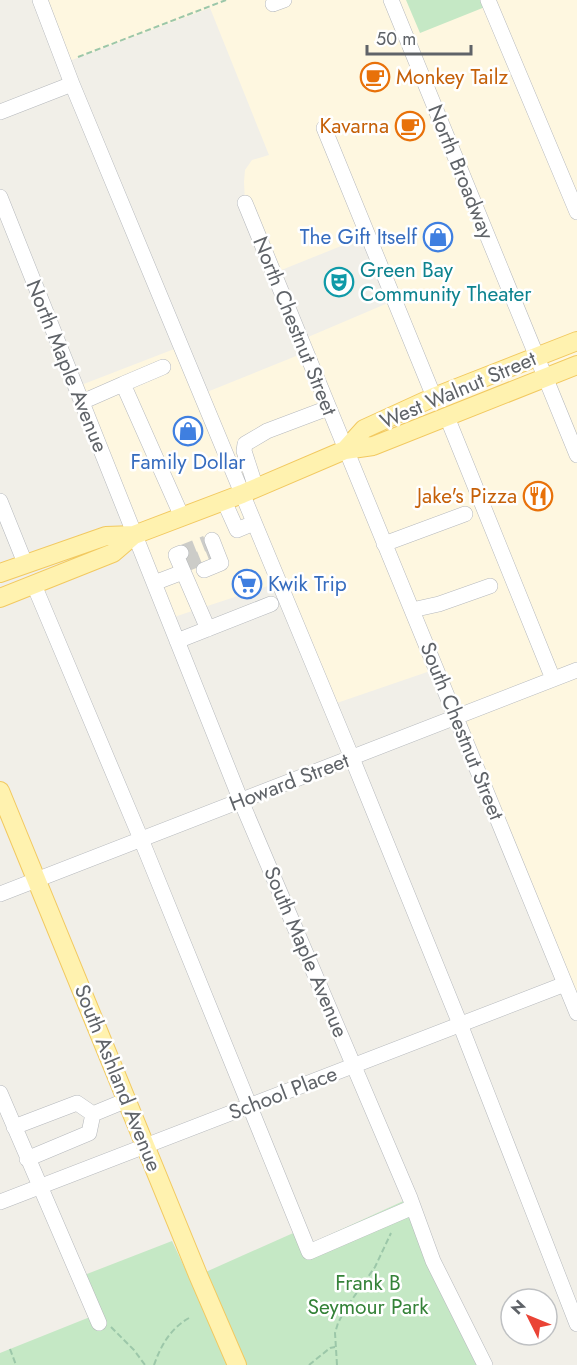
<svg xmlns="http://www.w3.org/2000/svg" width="577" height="1365" font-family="Jost,sans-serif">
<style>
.commercial{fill:#fef7e0}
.park{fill:#c5e8c5}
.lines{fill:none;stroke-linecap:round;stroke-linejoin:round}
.minor-tunnel{stroke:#ccccc8;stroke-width:15;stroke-dasharray:15 8;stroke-linecap:butt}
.minor-casing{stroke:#b5b8bc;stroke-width:16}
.major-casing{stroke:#f2c960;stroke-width:20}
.path{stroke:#9cc7a9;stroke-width:2;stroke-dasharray:6 3;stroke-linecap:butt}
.minor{stroke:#fff;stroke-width:15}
.major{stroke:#fff2af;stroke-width:18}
.labels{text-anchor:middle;stroke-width:5;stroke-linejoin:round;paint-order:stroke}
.food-label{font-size:21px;fill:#c56008;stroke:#fff;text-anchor:end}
.street-label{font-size:21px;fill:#5f6368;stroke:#fff}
.shop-label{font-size:21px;fill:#366cbe;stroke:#fff;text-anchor:end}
.culture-label{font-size:21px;fill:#0d838f;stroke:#fff;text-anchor:start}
.park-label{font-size:21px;fill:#348238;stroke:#fff}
</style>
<rect width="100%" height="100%" fill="#f1efe8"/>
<path class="commercial" d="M40 0H577V1013L436 669 331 705 280 582 168 619 76 387 182 346 202 394 306 352 301 340 395 300 366 236 274 273 245 203 244 182 245 170 252 160 269 155 210 8 64 63Z"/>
<path class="park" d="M406 0H482L485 7 420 33Z
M410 1198 478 1365H0V1353L90 1317 74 1279 172 1241 190 1279 300 1230 307 1245Z"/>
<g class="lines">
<path class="minor-tunnel" d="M181 553 206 543
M186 564 211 554"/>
<g class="minor-casing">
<path id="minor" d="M40 0 72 84 352 758 460 1024 577 1324
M391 0 577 455
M488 0 577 212
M273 4 284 0
M0 112 72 84
M324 128 434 397
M0 197 241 801 410 1198 433 1261 485 1365
M245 203 577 1013
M123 384 163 367
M82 402 123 384 182 517
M447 417 553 679
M256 488 244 451 245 444 267 431 328 408
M0 501 25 563
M224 501 237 530 254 523
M384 544 465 514
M181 553 176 555 208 629
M204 570 221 563 212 540
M154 583 183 572
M34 585 141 839 309 1252 413 1207
M412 610 439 604 490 586
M177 641 271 604
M0 894 577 670
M0 1093 99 1323
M14 1127 77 1103 93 1114 127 1100
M27 1159 89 1133 93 1114
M0 1202 565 984"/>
</g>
<g class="major-casing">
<path id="major" d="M345 450 364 429 434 397 577 341
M0 573 106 536 134 535 242 494 345 450 373 446 577 365
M0 598 113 553 134 535
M0 791 198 1275 237 1365"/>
</g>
<path class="path" d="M78 57 226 0
M111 1327 134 1350 145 1365
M10 1349 16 1365
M154 1365C161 1345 171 1328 189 1318
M309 1365 330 1348 335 1347
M337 1365 335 1333 338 1323 346 1308 375 1267 391 1233"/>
<use href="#minor" class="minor"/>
<use href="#major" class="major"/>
</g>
<defs>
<g id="cafe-ring" transform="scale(1.5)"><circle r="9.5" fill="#fff" stroke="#e8710a" stroke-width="1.5"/><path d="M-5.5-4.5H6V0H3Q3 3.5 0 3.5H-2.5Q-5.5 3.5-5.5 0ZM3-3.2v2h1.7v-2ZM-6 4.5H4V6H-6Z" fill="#e8710a"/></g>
<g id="shop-ring" transform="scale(1.5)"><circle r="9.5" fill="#fff" stroke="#3f7fe0" stroke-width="1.5"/><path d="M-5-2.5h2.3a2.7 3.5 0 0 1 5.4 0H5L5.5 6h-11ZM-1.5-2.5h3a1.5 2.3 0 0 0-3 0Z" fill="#3f7fe0"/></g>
<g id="theatre-ring" transform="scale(1.5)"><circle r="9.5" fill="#fff" stroke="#0f9aa8" stroke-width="1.5"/><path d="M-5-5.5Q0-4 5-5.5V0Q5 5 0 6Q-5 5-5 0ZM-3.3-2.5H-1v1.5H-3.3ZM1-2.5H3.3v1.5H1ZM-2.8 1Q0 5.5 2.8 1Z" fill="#0f9aa8"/></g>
<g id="restaurant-ring" transform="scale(1.5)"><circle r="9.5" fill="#fff" stroke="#e8710a" stroke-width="1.5"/><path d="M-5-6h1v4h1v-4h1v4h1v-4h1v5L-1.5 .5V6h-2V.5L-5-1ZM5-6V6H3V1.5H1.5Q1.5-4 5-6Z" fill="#e8710a"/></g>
<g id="supermarket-ring" transform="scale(1.5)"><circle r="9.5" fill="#fff" stroke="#3f7fe0" stroke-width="1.5"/><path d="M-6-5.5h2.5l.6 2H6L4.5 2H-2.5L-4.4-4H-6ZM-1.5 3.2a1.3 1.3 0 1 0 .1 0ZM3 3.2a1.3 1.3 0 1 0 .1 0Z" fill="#3f7fe0"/></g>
</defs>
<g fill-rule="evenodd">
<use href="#cafe-ring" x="375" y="77"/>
<use href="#cafe-ring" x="410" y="126"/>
<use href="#shop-ring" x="438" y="237"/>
<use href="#theatre-ring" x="339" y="282"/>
<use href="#shop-ring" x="188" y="431"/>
<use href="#restaurant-ring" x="538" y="496"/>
<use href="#supermarket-ring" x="247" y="584"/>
</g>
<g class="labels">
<g class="food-label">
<text x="396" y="84" text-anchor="start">Monkey Tailz</text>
<text x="389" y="133">Kavarna</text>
<text x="517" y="503">Jake's Pizza</text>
</g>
<g class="street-label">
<text transform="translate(461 172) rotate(68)" y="7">North Broadway</text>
<text transform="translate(295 326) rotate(68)" y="7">North Chestnut Street</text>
<text transform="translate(67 366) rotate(68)" y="7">North Maple Avenue</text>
<text transform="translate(458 390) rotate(-23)" y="7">West Walnut Street</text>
<text transform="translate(462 731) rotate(68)" y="7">South Chestnut Street</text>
<text transform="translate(289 782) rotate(-21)" y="7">Howard Street</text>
<text transform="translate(306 952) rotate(67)" y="7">South Maple Avenue</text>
<text transform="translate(118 1078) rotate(68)" y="7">South Ashland Avenue</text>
<text transform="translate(283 1093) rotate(-21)" y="7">School Place</text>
</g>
<g class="shop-label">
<text x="417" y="244">The Gift Itself</text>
<text x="188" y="469" text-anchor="middle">Family Dollar</text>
<text x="268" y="591" text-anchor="start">Kwik Trip</text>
</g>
<g class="culture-label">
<text x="360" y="277">Green Bay<tspan x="360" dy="24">Community Theater</tspan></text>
</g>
<g class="park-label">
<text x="368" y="1290">Frank B<tspan x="368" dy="24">Seymour Park</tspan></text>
</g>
</g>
<g transform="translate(529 1317) rotate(313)"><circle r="28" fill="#ffffff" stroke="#bfc1c3" stroke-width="1.5"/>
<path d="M0-4.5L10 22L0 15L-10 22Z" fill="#ea4335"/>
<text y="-9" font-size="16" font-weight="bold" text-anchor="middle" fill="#5f6368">N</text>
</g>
<path d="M367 45v9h104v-9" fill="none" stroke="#5f6368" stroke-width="3"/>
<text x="376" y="45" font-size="18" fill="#5f6368" stroke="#ffffff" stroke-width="4.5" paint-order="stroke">50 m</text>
</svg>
